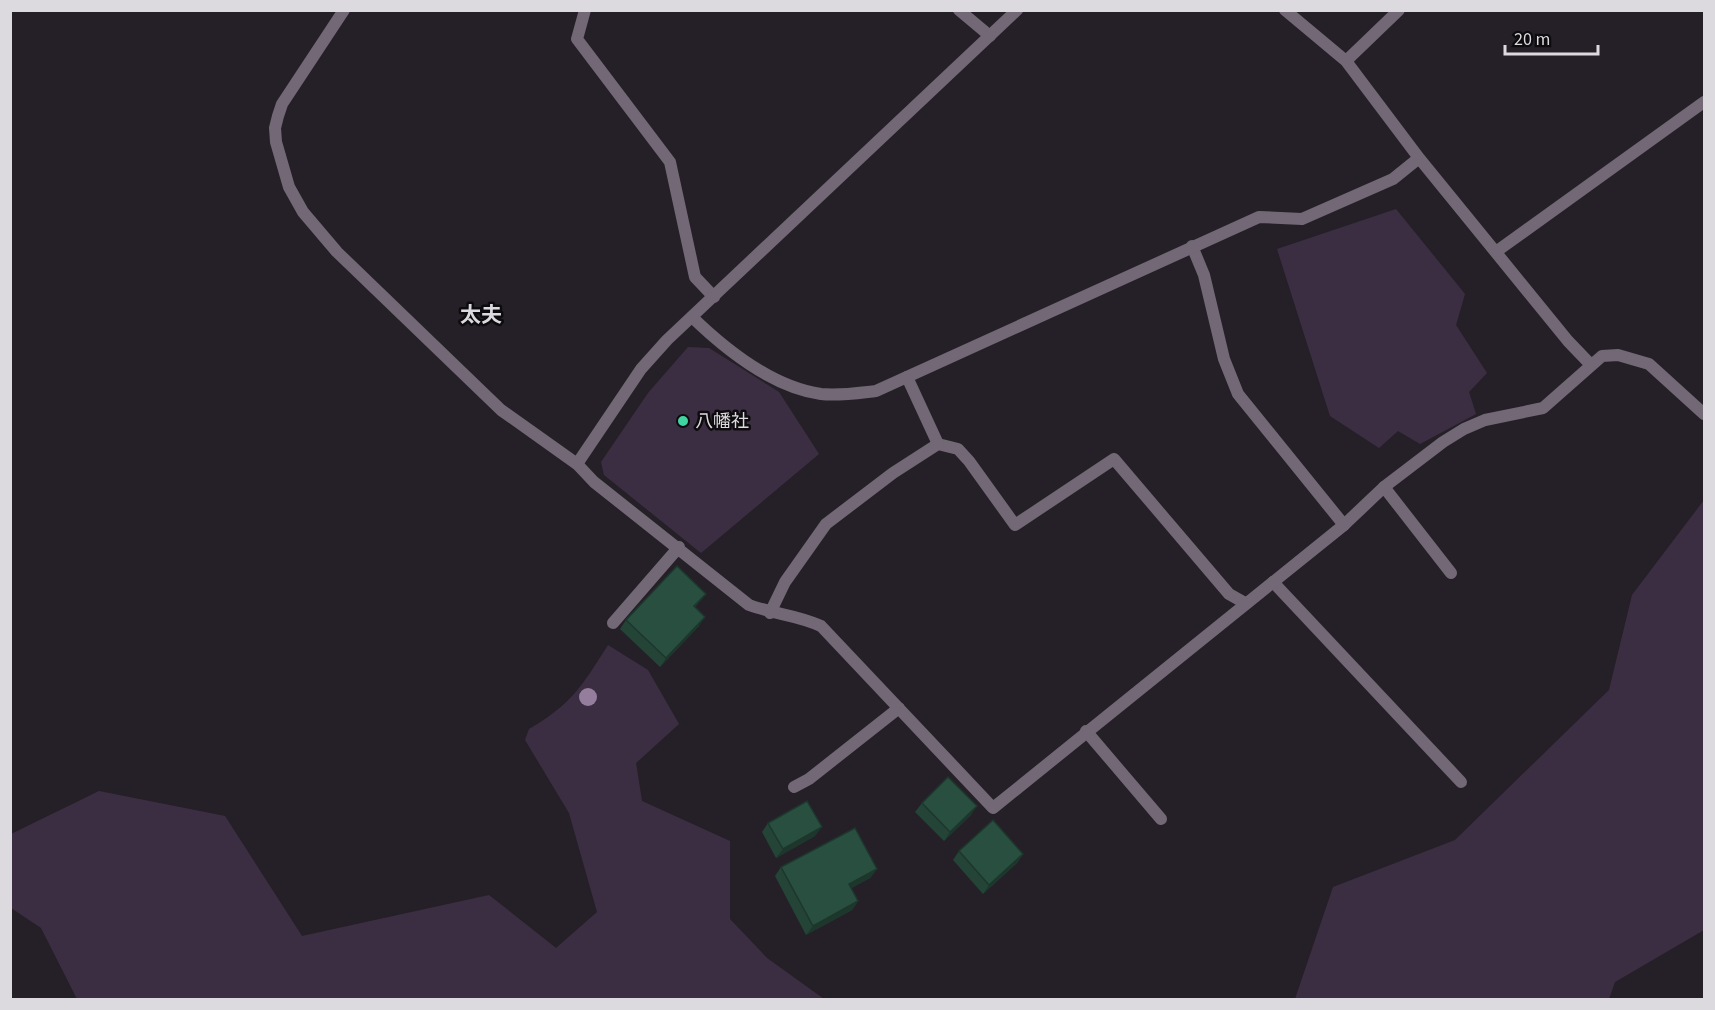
<svg xmlns="http://www.w3.org/2000/svg" width="1715" height="1010" font-family="'Source Sans 3','Noto Sans JP',sans-serif">
<style>
.green{fill:#3c2e42}
.lines{fill:none;stroke-linecap:round;stroke-linejoin:round}
.service{stroke:#726876;stroke-width:12}
.minor{stroke:#726876;stroke-width:12}
.tertiary{stroke:#726876;stroke-width:12}
.tree{fill:#957e9d}
.wall{fill:#234437}
.shaded-wall{fill:#1d372d}
.building{fill:#294f40;stroke:#1d372d;stroke-width:1.5}
.poi-dot{fill:#40d4a2;stroke:#0d0b0e;stroke-width:2}
.labels{text-anchor:middle;stroke-width:5;stroke-linejoin:round;paint-order:stroke}
.poi-label{font-size:18px;fill:#dddadf;stroke:#0d0b0e;text-anchor:start}
.quarter-label{font-size:21px;font-weight:bold;fill:#dddadf;stroke:#0d0b0e}
</style>
<rect width="100%" height="100%" fill="#252027"/>
<path class="green" d="M1396 209 1465 294 1456 325 1487 373 1469 392 1476 414 1420 444 1398 431 1379 448 1330 416 1277 249Z
M688 347 709 348 779 392 819 454 701 553 604 475 601 462 648 393Z
M1704 500V930L1615 982 1609 999H1295L1333 887 1455 840 1609 690 1632 595Z
M608 645 648 670 679 724 636 763 642 801 730 841V919L767 958 824 999H77L41 928 11 908V834L99 791 225 816 302 936 489 895 556 948 597 912 569 813 525 740 529 729C572 704 582 686 608 645Z"/>
<g class="lines">
<path class="service" d="M1192 246 1204 275 1224 359 1238 394 1344 525
M907 377 938 444 958 449 969 461 1015 525 1114 459 1229 594 1245 603
M1384 487 1451 573
M1273 582 1461 782
M1086 731 1161 819"/>
<path class="minor" d="M344 10 282 104 278 116 275 128 276 142 289 187 303 212 337 252 501 410 577 464 594 482 749 605C773 614 798 615 821 626L993 808 1344 525 1384 487 1443 442 1464 429 1485 420 1543 408 1602 356 1618 355 1649 364 1704 414
M585 10 577 39 670 162 695 277 714 297
M959 10 990 36
M1285 10 1346 61 1419 158 1568 341 1591 365
M1346 61 1399 10
M1497 251 1704 102
M692 317C726 350 772 387 821 394 839 396 858 393 876 391L1259 217 1302 219 1393 179 1419 158
M770 613 785 582 826 524 893 473 938 444
M613 623 679 547
M794 787 809 779 899 708"/>
<path class="tertiary" d="M577 464 641 369 667 340 1017 10"/>
</g>
<circle class="tree" cx="588" cy="697" r="9"/>
<path class="wall" d="M706 594 695 607 699 626 660 667 620 629 626 620Z
M922 803 971 815 944 841 915 812Z
M768 823 815 836 776 858 762 832Z
M959 851 1023 854 1017 863 983 894 953 860Z
M781 867 877 869 870 878 851 888 858 901 852 910 806 935 775 876Z"/>
<path class="shaded-wall" d="M705 617 699 626 660 667 666 658Z
M977 806 971 815 944 841 950 832Z
M822 827 815 836 776 858 783 849Z
M1023 854 1017 863 983 894 989 885Z
M877 869 870 878 843 893 849 884Z
M858 901 852 910 806 935 813 926Z"/>
<path class="building" d="M677 566 706 594 694 606 705 617 666 658 626 620Z
M948 777 977 806 950 832 922 803Z
M807 801 822 827 783 849 768 823Z
M993 820 1023 854 989 885 959 851Z
M855 828 877 869 849 884 858 901 813 926 781 867Z"/>
<circle class="poi-dot" cx="683" cy="421" r="6"/>
<g class="labels">
<g class="poi-label">
<text x="695" y="427">八幡社</text>
</g>
<g class="quarter-label">
<text x="481" y="322">太夫</text>
</g>
</g>
<rect width="1715" height="1010" fill="none" stroke="#dddadf" stroke-width="24"/>
<path d="M1505 45v9h93v-9" fill="none" stroke="#dddadf" stroke-width="3"/>
<text x="1514" y="45" font-size="18" fill="#dddadf" stroke="#0d0b0e" stroke-width="4.5" paint-order="stroke">20 m</text>
</svg>
